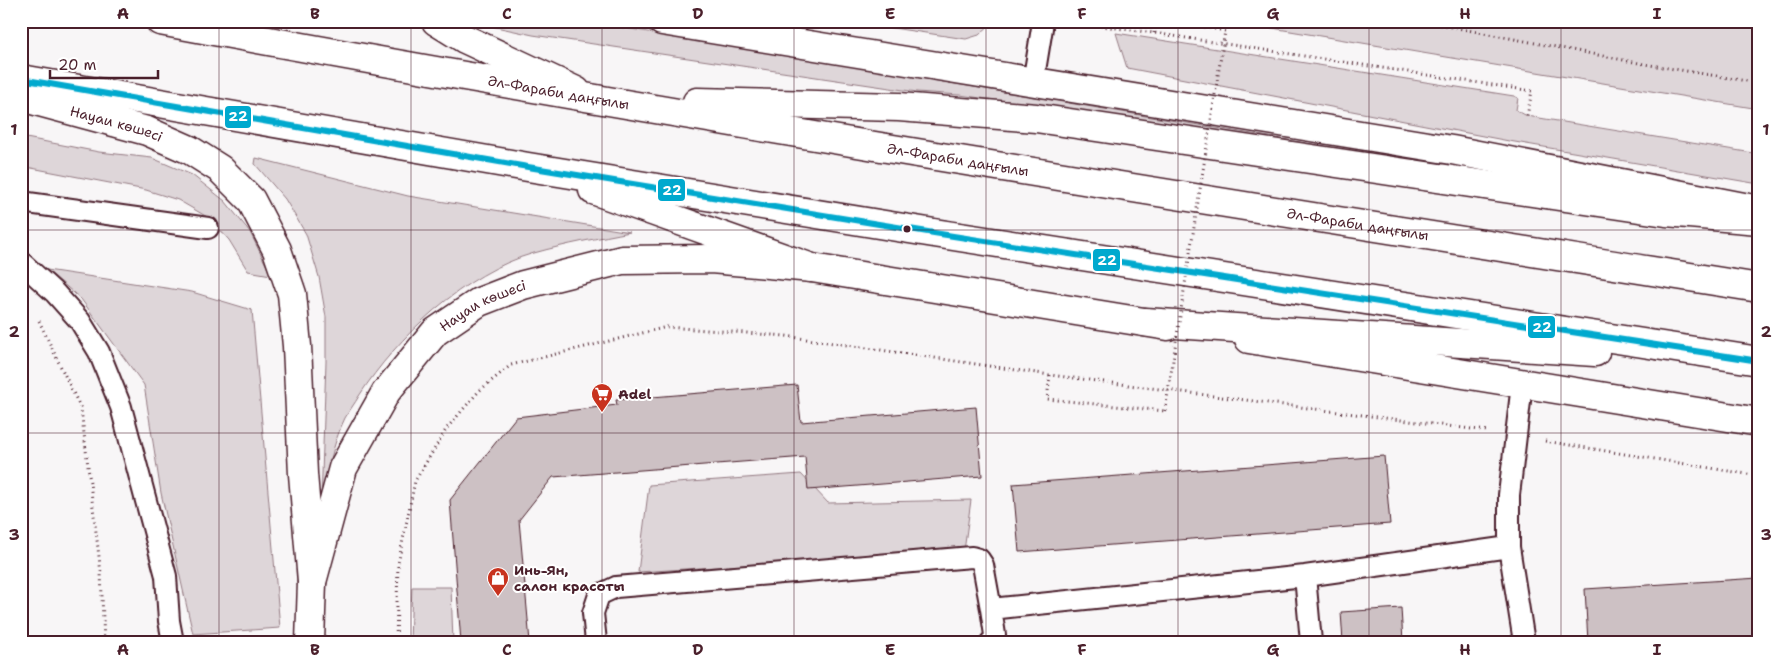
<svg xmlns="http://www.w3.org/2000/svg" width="1780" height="663" font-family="'Shantell Sans',sans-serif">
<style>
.green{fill:#ded6d9;stroke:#947a82}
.building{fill:#cdc1c4;stroke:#4a1f2b}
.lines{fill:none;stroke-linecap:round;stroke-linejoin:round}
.service-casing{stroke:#4a1f2b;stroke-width:24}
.tertiary-casing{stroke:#4a1f2b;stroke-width:31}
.secondary-casing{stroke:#4a1f2b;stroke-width:31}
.primary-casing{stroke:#4a1f2b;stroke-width:31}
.path{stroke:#4a1f2b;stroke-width:3;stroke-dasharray:1 4;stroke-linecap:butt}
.service{stroke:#fff;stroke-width:20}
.tertiary{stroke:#fff;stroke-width:28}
.secondary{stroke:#fff;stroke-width:28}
.primary{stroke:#fff;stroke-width:28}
.path-bridge{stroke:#4a1f2b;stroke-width:3;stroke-dasharray:1 4;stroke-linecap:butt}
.bus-1-casing{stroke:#fff;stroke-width:10}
.bus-1{stroke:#00a9ce;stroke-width:6}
.grid{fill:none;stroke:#4a1f2b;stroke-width:1;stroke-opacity:0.55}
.bus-dot{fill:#4a1f2b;stroke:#fff;stroke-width:2}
.labels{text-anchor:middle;stroke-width:4;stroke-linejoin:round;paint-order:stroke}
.street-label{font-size:14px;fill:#4a1f2b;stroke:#fff}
.poi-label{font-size:14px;font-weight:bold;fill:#4a1f2b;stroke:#fff;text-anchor:start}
.line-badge{stroke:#fff;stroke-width:2}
.badge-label{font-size:14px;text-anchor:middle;font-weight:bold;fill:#fff}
.neatline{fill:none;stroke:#4a1f2b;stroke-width:2}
.grid-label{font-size:16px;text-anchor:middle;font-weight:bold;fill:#4a1f2b}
</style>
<rect width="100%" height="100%" fill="#f8f6f7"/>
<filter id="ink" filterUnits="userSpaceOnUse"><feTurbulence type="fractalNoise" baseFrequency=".02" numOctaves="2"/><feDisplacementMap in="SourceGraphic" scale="10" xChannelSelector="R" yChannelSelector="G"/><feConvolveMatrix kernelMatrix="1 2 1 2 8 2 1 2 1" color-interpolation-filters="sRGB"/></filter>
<g filter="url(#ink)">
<path class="green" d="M468 21H583L1412 161 960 95 917 92 533 35Z
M846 21H994L979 35 966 39Z
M1230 21H1759V109Z
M1116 33 1514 96 1518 98 1516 110 1527 116 1759 154V184L1509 141 1127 68Z
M21 137 99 152 152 158 192 175 225 201 250 232 271 275 248 271 229 240 209 218 178 200 146 190 21 166Z
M256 158 408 196 630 232C599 238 566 244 534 253 464 273 398 336 359 396 355 403 349 411 345 418 332 444 328 475 321 502L326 362V317L319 277 306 234 285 199 255 164Z
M47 270 192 292 252 310 280 628 193 634 161 493 144 385 81 299Z
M801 474 828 503 971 500 964 551 638 572 649 485Z
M412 587H451L453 642H410Z"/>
<path class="building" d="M797 385 801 422 976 407 982 476 808 490 805 457 553 477 519 520 530 642H461L450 500 516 417 617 405 616 400Z
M1384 456 1390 524 1019 552 1013 484Z
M1759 578V642H1588L1585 589Z
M1401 608 1403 642H1343L1341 612Z"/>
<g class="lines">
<g class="service-casing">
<path id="service" d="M1033 83 1042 28
M21 202 208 228
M21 262 55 293 80 321 99 352 121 407 166 576 169 621 173 642
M1522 384 1509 495V547L1524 642
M1305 576 1311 642
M991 609 995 635 994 640 991 642
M596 642 593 613 599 595 616 587 972 557 979 559 983 565 991 609 1305 576 1509 547"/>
</g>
<g class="tertiary-casing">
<g id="tertiary">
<path d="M662 21 1452 150 1759 210"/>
<path id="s1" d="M21 97 147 131 190 150 220 169 251 200 277 250 292 294 297 346 303 474 312 582 310 642"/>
<path d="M1249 339 1759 422"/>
<path id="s2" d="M312 582 343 468 386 392 435 332 479 302 523 285 622 260 711 259 812 268 1168 326"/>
</g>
</g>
<g class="secondary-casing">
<path id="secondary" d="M436 21 465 39 576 91"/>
</g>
<g class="primary-casing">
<g id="primary">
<path id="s3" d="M160 21C691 120 1225 203 1759 288"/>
<path d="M21 79 528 167 934 233 1759 361"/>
<path d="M697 102 899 107 1036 118 1666 212 1759 220"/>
<path d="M593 190 812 268"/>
<path d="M1145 322 1595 352"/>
</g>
</g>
<path class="path" d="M1175 21 1225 31
M1421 21 1644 64 1759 83
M1071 22 1154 33 1532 91 1527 116
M1154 33 1156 21
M39 321 81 409 101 573 104 642
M1050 375 1047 399 1165 411
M1545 441 1759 476
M396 642 398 564 415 481 447 428 479 391 511 365 667 327 786 336 1050 375 1487 431"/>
<use href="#service" class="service"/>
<use href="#tertiary" class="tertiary"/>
<use href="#secondary" class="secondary"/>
<use href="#primary" class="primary"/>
<path class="path-bridge" d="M1165 411 1225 31"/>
<g class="bus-1-casing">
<path id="bus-1" d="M21 79 528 167 934 233 1759 361"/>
</g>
<use href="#bus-1" class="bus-1"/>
</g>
</g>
<path class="grid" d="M219 21V642M411 21V642M602 21V642M794 21V642M986 21V642M1178 21V642M1369 21V642M1561 21V642M21 230H1759M21 433H1759"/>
<defs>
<g id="supermarket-pin" transform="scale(1.125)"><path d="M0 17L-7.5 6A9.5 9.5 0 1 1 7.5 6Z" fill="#c8321e" stroke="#fff"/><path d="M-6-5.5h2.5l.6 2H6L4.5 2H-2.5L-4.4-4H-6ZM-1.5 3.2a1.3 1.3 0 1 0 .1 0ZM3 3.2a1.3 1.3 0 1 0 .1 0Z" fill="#fff"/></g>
<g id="shop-pin" transform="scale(1.125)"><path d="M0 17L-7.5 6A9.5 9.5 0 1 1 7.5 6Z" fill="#c8321e" stroke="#fff"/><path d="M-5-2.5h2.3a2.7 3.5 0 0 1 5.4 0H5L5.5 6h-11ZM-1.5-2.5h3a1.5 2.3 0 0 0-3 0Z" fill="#fff"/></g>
</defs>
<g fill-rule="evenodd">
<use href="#supermarket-pin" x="602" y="394"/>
<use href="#shop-pin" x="498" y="578"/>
</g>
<circle class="bus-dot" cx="907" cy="229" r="4.5"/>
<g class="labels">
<g class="street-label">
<text dy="5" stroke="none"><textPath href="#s3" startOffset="405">Әл-Фараби даңғылы</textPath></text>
<text dy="5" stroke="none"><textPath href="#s1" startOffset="99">Науаи көшесі</textPath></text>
<text dy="5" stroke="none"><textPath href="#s3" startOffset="810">Әл-Фараби даңғылы</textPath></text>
<text dy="5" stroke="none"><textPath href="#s3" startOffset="1215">Әл-Фараби даңғылы</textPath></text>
<text dy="5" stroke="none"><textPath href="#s2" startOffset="338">Науаи көшесі</textPath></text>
</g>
<g class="poi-label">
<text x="618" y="399">Adel</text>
<text x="514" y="575">Инь-Ян,<tspan x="514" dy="16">салон красоты</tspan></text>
</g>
</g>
<g class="line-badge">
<rect x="224" y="105" width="28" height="24" rx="5" fill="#00a9ce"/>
<rect x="657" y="178" width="29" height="24" rx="5" fill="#00a9ce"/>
<rect x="1092" y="248" width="29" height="24" rx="5" fill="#00a9ce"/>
<rect x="1527" y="315" width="29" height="24" rx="5" fill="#00a9ce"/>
</g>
<g class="badge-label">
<text x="238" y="121">22</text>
<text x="672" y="195">22</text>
<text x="1107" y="265">22</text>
<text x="1542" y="332">22</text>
</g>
<rect width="1780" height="663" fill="none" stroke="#fff" stroke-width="55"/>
<path d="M50 70v8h108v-8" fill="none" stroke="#4a1f2b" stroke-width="2.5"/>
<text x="58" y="70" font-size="15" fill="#4a1f2b" stroke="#ffffff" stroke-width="4" paint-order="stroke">20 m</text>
<rect x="28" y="28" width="1724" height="608" class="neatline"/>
<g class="grid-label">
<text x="123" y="19">A</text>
<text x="315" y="19">B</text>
<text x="507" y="19">C</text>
<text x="698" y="19">D</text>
<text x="890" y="19">E</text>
<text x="1082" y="19">F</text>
<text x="1273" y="19">G</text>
<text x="1465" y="19">H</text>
<text x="1657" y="19">I</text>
<text x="14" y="135">1</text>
<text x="1766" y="135">1</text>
<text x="14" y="337">2</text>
<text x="1766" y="337">2</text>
<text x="14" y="540">3</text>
<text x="1766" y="540">3</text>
<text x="123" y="655">A</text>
<text x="315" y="655">B</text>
<text x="507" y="655">C</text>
<text x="698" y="655">D</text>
<text x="890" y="655">E</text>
<text x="1082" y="655">F</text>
<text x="1273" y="655">G</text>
<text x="1465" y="655">H</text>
<text x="1657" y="655">I</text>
</g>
</svg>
